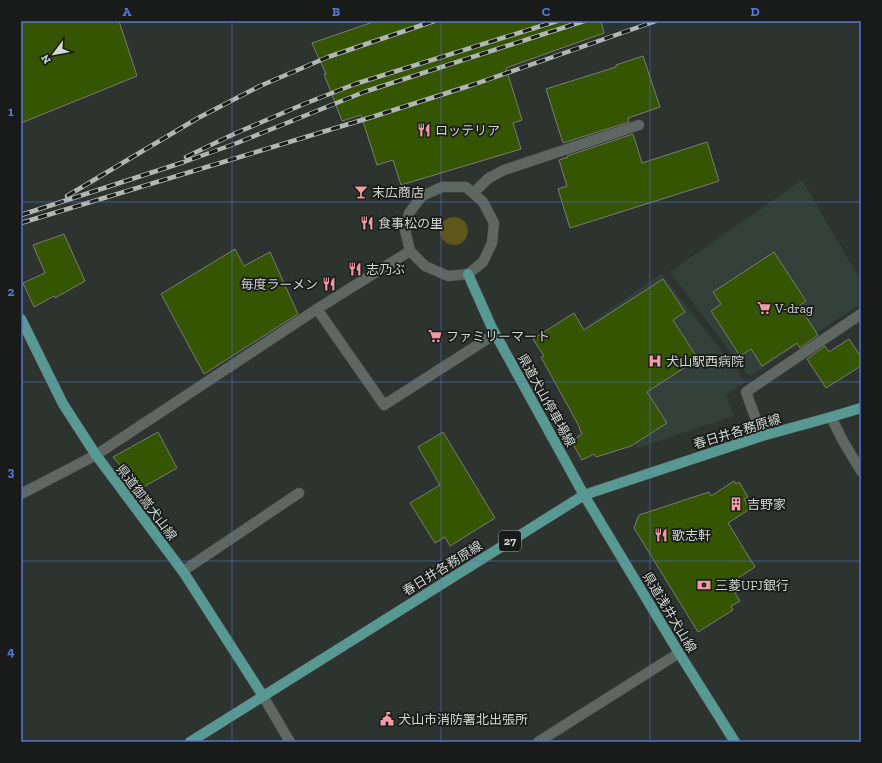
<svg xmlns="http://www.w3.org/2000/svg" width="882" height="763" font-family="'Zilla Slab','Noto Sans JP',serif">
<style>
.built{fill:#334039}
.green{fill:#5f5619}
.building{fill:#355502;stroke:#787c75}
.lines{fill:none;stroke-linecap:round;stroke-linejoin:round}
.minor-casing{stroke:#4a504d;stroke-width:11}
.major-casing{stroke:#4a504d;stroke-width:11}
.minor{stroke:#5f6762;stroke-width:10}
.major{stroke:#589993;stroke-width:10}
.rail-casing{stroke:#b1b7b3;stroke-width:4.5}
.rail{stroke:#181b19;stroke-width:3;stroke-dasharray:9;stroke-linecap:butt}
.grid{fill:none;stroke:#5377d7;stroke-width:1;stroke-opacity:0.55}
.labels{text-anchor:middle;stroke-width:3.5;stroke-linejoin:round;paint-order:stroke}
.shield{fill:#181b19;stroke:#9a9f9c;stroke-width:1}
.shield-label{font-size:12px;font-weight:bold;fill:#d2d7d4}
.poi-label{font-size:13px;fill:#d2d7d4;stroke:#181b19;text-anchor:start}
.street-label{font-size:13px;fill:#d2d7d4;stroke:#181b19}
.neatline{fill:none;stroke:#5377d7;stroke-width:1.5}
.grid-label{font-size:13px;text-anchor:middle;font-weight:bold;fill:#5377d7}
</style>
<rect width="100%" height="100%" fill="#2d3430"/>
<path class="built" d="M802 180 861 281V304L749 377 670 272Z
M661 274 746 382 726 395 734 416 637 448 567 340Z"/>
<path class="green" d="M440 231a14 14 0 1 1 28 0a14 14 0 1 1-28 0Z"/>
<path class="building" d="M21 21H119L137 76 21 123Z
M376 21H601L604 33 506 68 522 120 513 123 521 149 401 185 393 160 377 165 361 115 342 121 324 74H326L312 43Z
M643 56 660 107 628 118 629 122 563 143 546 89 616 67V65Z
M633 134 642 163 707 142 719 181 570 228 558 189 567 186 559 160 568 157 567 156Z
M64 234 85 281 55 298 54 296 34 307 23 283 45 273 33 245Z
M235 249 244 266 270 252 298 314 204 374 161 294Z
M774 252 806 301 799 306 818 335 800 348 797 343 762 366 751 349 740 356 711 311 721 304 713 292Z
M663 279 685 312 673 320 698 359 647 392 667 423 631 446 596 457 594 454 582 460 571 441 582 434 579 428H580L541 357 544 356 533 339 574 313 584 330Z
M849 339 861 357V366L826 388 807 359 825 346 829 352Z
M158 432 177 468 140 489 113 457Z
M443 432 495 518 450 546 445 537 435 543 410 503 440 485 418 447Z
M734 481 736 484 739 482 748 497 744 499 750 509 728 523 755 567 732 582 738 591 735 593 740 601 731 606 733 610 698 632 634 528 639 515 709 492 711 496Z"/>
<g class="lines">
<g class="minor-casing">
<path id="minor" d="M442 187H466L483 202 494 223 492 243 483 262 468 274 448 276 425 266 410 251 405 230 409 213 422 196Z
M473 193 489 178 504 170 639 125
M317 309 384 405 495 334
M831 417 843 441 861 471
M762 436 746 392 861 314
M21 494 96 455 317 309 410 251
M183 571 299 493
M263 696 290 742
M538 742 679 653"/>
</g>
<g class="major-casing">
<path id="major" d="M468 274 492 328 584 495 679 653 735 742
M21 319 63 404 96 455 184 573 263 696
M190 742 584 495 762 436 831 417 861 408"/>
</g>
<use href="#minor" class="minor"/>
<use href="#major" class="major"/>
<g class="rail-casing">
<path id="rail" d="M186 157 236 133 304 104 355 84 557 21
M67 196 198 118 260 86 328 57 434 21
M21 215 184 162 237 143 364 92 584 21
M21 223 372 117 475 84 656 21"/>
</g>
<use href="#rail" class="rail"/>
</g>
<path class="grid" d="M232 21V742M441 21V742M650 21V742M21 202H861M21 382H861M21 561H861"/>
<defs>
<g id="restaurant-bare" transform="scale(1.08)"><path d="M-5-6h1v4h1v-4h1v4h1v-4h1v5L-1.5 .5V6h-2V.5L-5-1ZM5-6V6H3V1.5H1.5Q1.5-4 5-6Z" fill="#f39aa7" stroke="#181b19" stroke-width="2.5" paint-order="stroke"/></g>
<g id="bar-bare" transform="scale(1.08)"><path d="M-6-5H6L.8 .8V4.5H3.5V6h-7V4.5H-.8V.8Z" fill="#f39aa7" stroke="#181b19" stroke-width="2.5" paint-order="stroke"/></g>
<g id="supermarket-bare" transform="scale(1.08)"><path d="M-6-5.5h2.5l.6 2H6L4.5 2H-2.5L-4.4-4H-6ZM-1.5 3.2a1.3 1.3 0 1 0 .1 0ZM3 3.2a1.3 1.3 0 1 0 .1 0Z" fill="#f39aa7" stroke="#181b19" stroke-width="2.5" paint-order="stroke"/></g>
<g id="hospital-bare" transform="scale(1.08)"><path d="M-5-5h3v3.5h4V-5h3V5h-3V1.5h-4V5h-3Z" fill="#f39aa7" stroke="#181b19" stroke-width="2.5" paint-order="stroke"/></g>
<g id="building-bare" transform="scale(1.08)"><path d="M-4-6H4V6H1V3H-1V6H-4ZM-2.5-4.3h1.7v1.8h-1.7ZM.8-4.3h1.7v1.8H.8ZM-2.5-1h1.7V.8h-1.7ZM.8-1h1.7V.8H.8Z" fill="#f39aa7" stroke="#181b19" stroke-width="2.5" paint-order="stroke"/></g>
<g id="bank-bare" transform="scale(1.08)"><path d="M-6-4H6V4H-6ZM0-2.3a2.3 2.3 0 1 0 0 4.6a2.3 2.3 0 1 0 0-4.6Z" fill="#f39aa7" stroke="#181b19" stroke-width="2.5" paint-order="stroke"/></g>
<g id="civic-bare" transform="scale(1.08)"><path d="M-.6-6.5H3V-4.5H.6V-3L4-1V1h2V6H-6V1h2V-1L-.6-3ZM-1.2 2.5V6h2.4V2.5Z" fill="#f39aa7" stroke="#181b19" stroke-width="2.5" paint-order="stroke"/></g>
</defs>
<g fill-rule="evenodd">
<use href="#restaurant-bare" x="424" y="130"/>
<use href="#bar-bare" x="361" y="192"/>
<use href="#restaurant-bare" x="367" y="223"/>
<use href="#restaurant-bare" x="355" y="269"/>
<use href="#restaurant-bare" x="329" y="284"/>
<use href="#supermarket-bare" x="764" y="308"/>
<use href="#supermarket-bare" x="435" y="336"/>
<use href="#hospital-bare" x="655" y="361"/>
<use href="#building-bare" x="736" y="504"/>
<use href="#restaurant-bare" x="661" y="535"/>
<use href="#bank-bare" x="704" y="585"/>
<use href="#civic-bare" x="387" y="719"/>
</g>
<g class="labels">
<rect class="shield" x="499" y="531" width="22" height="20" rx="3"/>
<g class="shield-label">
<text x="510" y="545">27</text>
</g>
<g class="poi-label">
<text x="435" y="135">ロッテリア</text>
<text x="372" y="197">末広商店</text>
<text x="378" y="228">食事松の里</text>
<text x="366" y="274">志乃ぶ</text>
<text x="318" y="289" text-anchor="end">毎度ラーメン</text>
<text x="775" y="313">V-drag</text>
<text x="446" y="341">ファミリーマート</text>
<text x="666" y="366">犬山駅西病院</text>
<text x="747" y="509">吉野家</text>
<text x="672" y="540">歌志軒</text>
<text x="715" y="590">三菱UFJ銀行</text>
<text x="398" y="724">犬山市消防署北出張所</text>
</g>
<g class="street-label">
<text transform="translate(547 400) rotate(61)" y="5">県道犬山停車場線</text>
<text transform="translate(737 431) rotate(-17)" y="5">春日井各務原線</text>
<text transform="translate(147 502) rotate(53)" y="5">県道御嵩犬山線</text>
<text transform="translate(442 568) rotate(-32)" y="5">春日井各務原線</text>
<text transform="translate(670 612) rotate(59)" y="5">県道浅井犬山線</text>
</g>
</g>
<rect width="882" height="763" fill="none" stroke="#181b19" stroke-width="44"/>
<g transform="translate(54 54) rotate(238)" stroke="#181b19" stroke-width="3" paint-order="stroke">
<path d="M0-3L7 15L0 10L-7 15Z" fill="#d2d7d4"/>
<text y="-6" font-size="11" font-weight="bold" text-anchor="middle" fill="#d2d7d4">N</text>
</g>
<rect x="22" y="22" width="838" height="719" class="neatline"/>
<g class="grid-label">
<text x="127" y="16">A</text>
<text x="336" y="16">B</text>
<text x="546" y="16">C</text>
<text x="755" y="16">D</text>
<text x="11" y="116">1</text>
<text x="11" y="296">2</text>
<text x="11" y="476">3</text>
<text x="11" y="656">4</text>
</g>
</svg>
